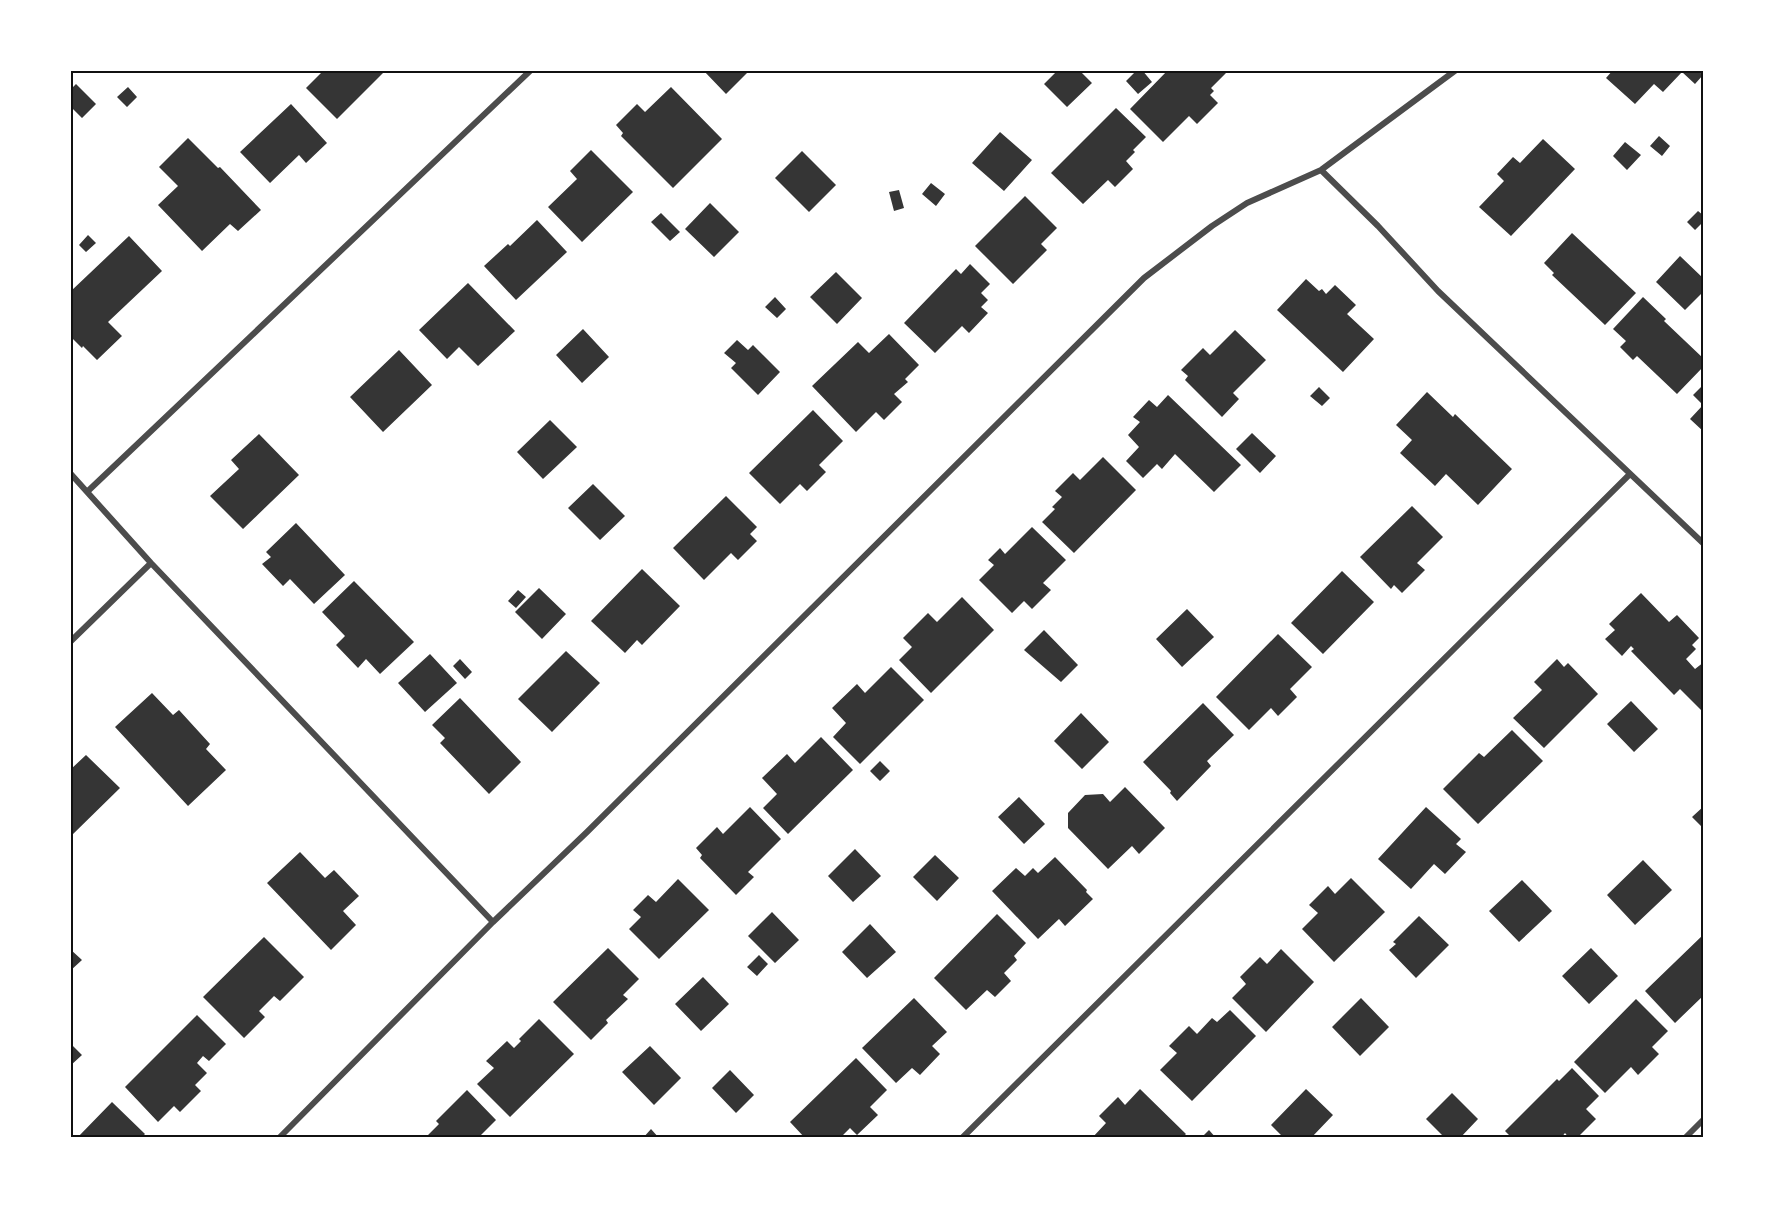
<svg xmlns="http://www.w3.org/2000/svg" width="1774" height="1208" font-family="'Source Sans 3',sans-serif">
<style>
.building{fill:#353535}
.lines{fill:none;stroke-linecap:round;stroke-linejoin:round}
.minor{stroke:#4c4c4c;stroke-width:6}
.neatline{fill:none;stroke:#111;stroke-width:2}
</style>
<rect width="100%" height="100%" fill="#fff"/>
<path class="building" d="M324 70H386L337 119 306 88Z
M703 70H750L726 94Z
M1058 70H1079L1092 83 1067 107 1044 84Z
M1137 70H1142L1152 82 1138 94 1126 81Z
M1168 70H1224L1226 73 1211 88 1214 91 1210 95 1218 103 1197 124 1189 116 1163 142 1130 109Z
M1613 70H1697L1703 75 1695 84 1682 72 1663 92 1654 84 1635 104 1606 78Z
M76 84 96 104 82 118 70 106V90Z
M128 87 137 97 127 107 117 97Z
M671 87 722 139 673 188 621 136 623 133 616 125 637 104 645 112Z
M291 104 327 143 306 163 299 155 270 183 240 152Z
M1116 108 1146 137 1133 150 1135 152 1126 161 1133 169 1115 187 1108 180 1083 204 1051 173Z
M1000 132 1032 160 1004 191 972 163Z
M1659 136 1670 146 1662 156 1650 146Z
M188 138 218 168 220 167 261 210 238 231 230 224 202 251 158 205 178 186 159 167Z
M1543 139 1575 169 1511 236 1479 207 1504 181 1497 174 1513 157 1520 163Z
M1625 142 1641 155 1627 170 1613 156Z
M591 150 633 192 582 242 548 207 577 179 570 171Z
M802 151 836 185 809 212 775 178Z
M931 183 945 194 936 206 922 194Z
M899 190 904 208 894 211 889 192Z
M1025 196 1057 228 1041 244 1047 250 1013 284 975 246Z
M710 203 739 232 714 257 685 229Z
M1698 211 1704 216V221L1695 230 1687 222Z
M661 213 680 232 670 241 651 222Z
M537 220 567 252 516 300 484 266 508 244 510 246Z
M1572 233 1636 293 1605 325 1552 275 1554 273 1544 263Z
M88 235 96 243 86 252 79 245Z
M129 236 162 271 108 322 122 336 97 360 83 346 82 348 70 336V292Z
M1680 256 1704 279V291L1685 310 1656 282Z
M970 264 990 284 981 293 988 300 981 307 988 313 969 333 962 326 935 353 904 323 956 269 961 274Z
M836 272 862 298 837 324 810 297Z
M1306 279 1319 291 1322 289 1326 294 1335 285 1356 305 1347 314 1374 339 1343 372 1277 310Z
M468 283 515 331 478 366 459 347 447 359 419 330Z
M775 297 786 309 777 318 765 307Z
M1643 297 1666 319 1664 321 1704 359V366L1677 394 1637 356 1633 360 1620 347 1626 341 1613 329Z
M583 329 609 357 582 383 556 355Z
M1235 330 1266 360 1233 393 1239 399 1222 417 1185 380 1188 376 1181 370 1203 348 1210 355Z
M889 334 919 365 905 379 908 382 894 394 902 402 884 420 876 412 856 432 812 386 858 342 869 353Z
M737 340 748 350 753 345 780 372 758 395 731 368 736 363 724 353Z
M399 350 432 385 383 432 350 397Z
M1704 384V432L1690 419 1703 405 1693 395Z
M1319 387 1330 398 1322 406 1310 396Z
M1427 392 1453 417 1455 414 1512 469 1478 505 1446 474 1435 486 1400 453 1412 440 1396 425Z
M1168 395 1241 465 1214 492 1175 454 1162 469 1157 464 1143 478 1126 461 1139 447 1128 435 1140 422 1133 417 1149 400 1157 407Z
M813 410 843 441 819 465 826 472 807 491 800 484 780 504 749 473Z
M550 420 577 447 543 479 517 452Z
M1252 433 1276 456 1260 473 1236 449Z
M259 434 299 475 243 529 210 496 239 469 231 460Z
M1103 457 1136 490 1074 553 1042 522 1055 509 1052 507 1062 497 1055 491 1073 473 1080 480Z
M593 484 625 516 600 540 568 508Z
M726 496 757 527 750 534 757 541 738 560 731 553 704 580 673 548Z
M1412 506 1443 537 1417 563 1425 570 1402 593 1394 585 1391 589 1360 557Z
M296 523 345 575 314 604 290 579 283 586 262 564 271 557 266 552Z
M1032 527 1066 560 1043 583 1051 590 1032 609 1024 601 1012 613 979 580 994 565 988 560 1000 548 1005 554Z
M642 569 680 606 642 645 637 640 625 653 591 621Z
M1342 571 1374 602 1323 654 1291 623Z
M354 581 414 642 380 674 366 659 358 668 336 645 345 636 322 612Z
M539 588 566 614 542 639 515 612Z
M518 590 526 597 516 608 508 601Z
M1641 593 1669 622 1677 615 1699 638 1692 645 1696 649 1686 659 1695 669 1704 662V713L1680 689 1674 695 1631 651 1634 649 1631 646 1622 656 1605 639 1615 630 1609 624Z
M962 597 994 630 931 693 899 660 912 647 903 638 928 613 937 622Z
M1187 609 1214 637 1182 667 1156 639Z
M1044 630 1078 665 1061 682 1024 650Z
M1278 634 1312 667 1290 689 1297 697 1278 716 1271 708 1249 730 1216 697Z
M566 651 600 683 552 732 518 699Z
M430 654 457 683 425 712 398 683Z
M460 659 472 672 465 679 453 666Z
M1557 659 1564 667 1568 663 1598 694 1544 748 1513 718 1542 690 1534 682Z
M891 667 924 700 860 764 833 737 846 723 832 708 857 684 865 693Z
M152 693 173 715 179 710 210 744 206 749 226 770 188 806 115 727Z
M460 698 521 762 489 794 440 743 445 738 432 725Z
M1631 701 1658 729 1634 752 1607 724Z
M1203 703 1234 735 1207 761 1211 766 1177 801 1170 793 1171 791 1143 762Z
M1081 713 1109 742 1082 769 1054 741Z
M1512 730 1543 761 1478 824 1443 789 1479 753 1484 757Z
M821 737 853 770 788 834 763 808 777 794 762 778 787 754 795 763Z
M86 755 120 788 70 837V770Z
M880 761 890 771 880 781 870 771Z
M1125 787 1165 828 1139 854 1132 846 1108 869 1068 828V813L1085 795 1103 794 1110 802Z
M1019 797 1045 824 1024 844 998 817Z
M1704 806V829L1692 817Z
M750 807 781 839 748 872 754 877 736 895 700 858 702 855 696 848 717 827 723 834Z
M1426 807 1461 839 1456 844 1466 852 1445 874 1434 864 1411 889 1378 859Z
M855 849 881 876 853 902 828 876Z
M300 852 325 878 334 870 359 896 343 911 356 925 331 950 267 883Z
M935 855 959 878 937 901 913 877Z
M1055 857 1087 890 1086 892 1093 899 1065 926 1059 919 1038 939 992 891 1016 868 1025 876 1033 868 1038 873Z
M1643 860 1672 890 1635 925 1607 895Z
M1351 878 1385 912 1334 962 1302 929 1318 913 1309 905 1328 886 1335 894Z
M678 879 709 910 659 959 629 929 641 917 633 910 648 895 656 902Z
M1522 880 1552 911 1519 942 1489 911Z
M772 912 799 940 775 963 748 936Z
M997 914 1026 943 1014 956 1017 960 1004 973 1011 981 995 997 987 990 966 1010 934 978Z
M1419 916 1449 945 1416 978 1389 950 1396 944 1393 942Z
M870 924 896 952 867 978 842 952Z
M1704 934V995L1675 1023 1645 991Z
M264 937 304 977 280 1001 274 996 259 1011 265 1017 244 1038 203 997Z
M608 948 639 979 623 995 628 999 606 1020 608 1023 591 1040 553 1002Z
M1591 948 1618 976 1589 1004 1562 976Z
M70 949 82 960 70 971Z
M1281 949 1314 982 1266 1032 1232 998 1246 984 1240 977 1260 957 1267 964Z
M759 955 768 964 757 976 747 967Z
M703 977 729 1004 701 1031 675 1004Z
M914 998 947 1032 932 1046 940 1054 920 1075 912 1068 896 1083 862 1048Z
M1361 998 1389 1027 1360 1056 1332 1027Z
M1636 999 1668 1031 1652 1047 1659 1054 1638 1075 1631 1067 1605 1093 1574 1062Z
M1230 1010 1256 1036 1192 1101 1160 1070 1177 1053 1169 1046 1189 1026 1197 1034 1212 1018 1217 1022Z
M197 1015 226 1044 209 1061 203 1056 197 1063 207 1073 195 1085 201 1091 180 1112 174 1106 158 1122 125 1087Z
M539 1019 574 1054 510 1117 477 1084 494 1068 486 1061 507 1041 514 1048 521 1041 519 1039Z
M70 1043 82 1055 70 1066Z
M650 1046 681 1078 654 1105 622 1072Z
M856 1058 887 1090 870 1107 878 1115 857 1135 850 1128 840 1138H805L790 1122Z
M1572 1068 1599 1096 1586 1109 1596 1119 1577 1138H1569L1565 1133 1561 1138H1512L1505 1131 1557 1079 1559 1081Z
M730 1070 754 1095 736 1113 712 1088Z
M1140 1089 1186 1134 1182 1138H1092L1106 1123 1099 1116 1118 1097 1125 1105Z
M1306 1089 1333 1115 1311 1138H1284L1271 1125Z
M467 1090 496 1120 478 1138H425L439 1124 436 1121Z
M1452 1093 1478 1119 1460 1138H1445L1426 1119Z
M112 1102 145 1134 141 1138H77Z
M651 1129 659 1138H643Z
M1209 1130 1216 1138H1201Z"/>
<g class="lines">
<path class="minor" d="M1321 170 1378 226 1438 291 1704 544
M70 473 151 563 493 922
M88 491 531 70
M70 642 151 563
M279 1138 493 922 587 832 1144 278 1212 226 1247 203 1321 170 1456 70
M962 1138 1630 474
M1685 1138 1704 1119"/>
</g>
<rect width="1774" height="1208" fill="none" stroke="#ffffff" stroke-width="144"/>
<rect x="72" y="72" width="1630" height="1064" class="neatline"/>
</svg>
